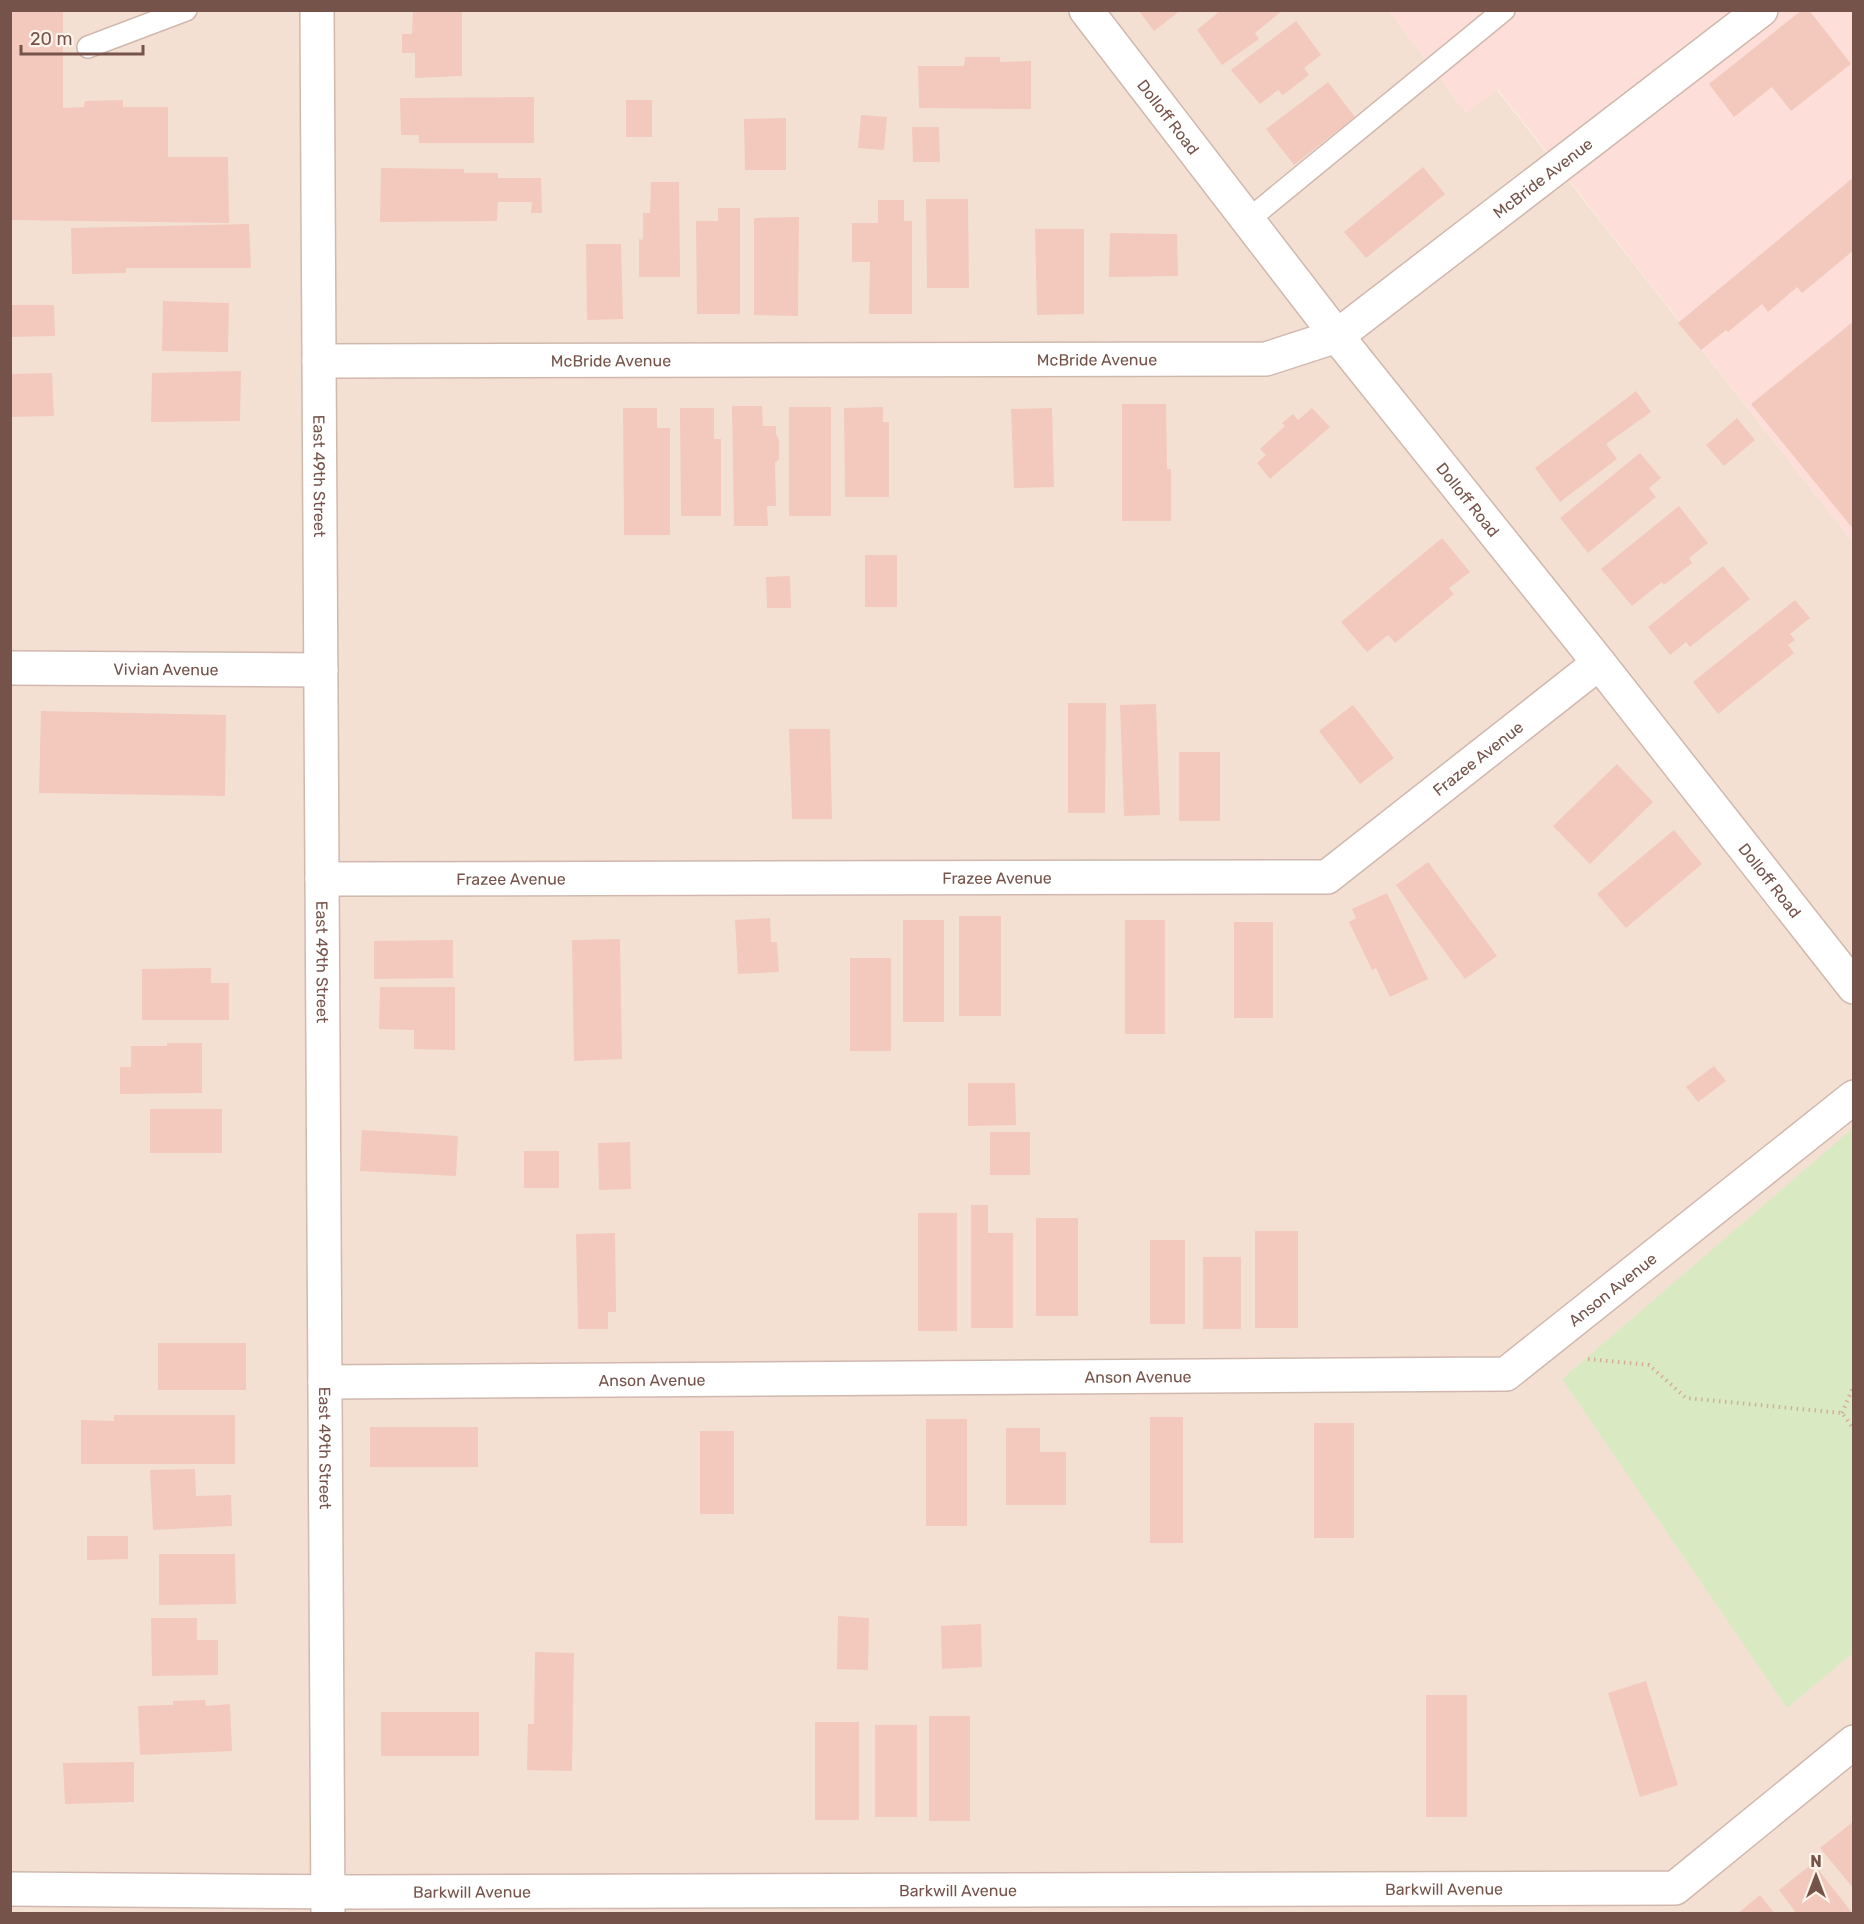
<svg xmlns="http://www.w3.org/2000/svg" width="1864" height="1924" font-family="Rubik,sans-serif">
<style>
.residential{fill:#f4e0d3}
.commercial{fill:#fdded9}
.green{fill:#d9eac3}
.building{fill:#f2c9bc}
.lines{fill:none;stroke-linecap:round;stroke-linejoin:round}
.service-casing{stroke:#d0b8ae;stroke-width:24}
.minor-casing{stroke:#d0b8ae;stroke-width:36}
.path{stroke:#d7ac9f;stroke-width:4;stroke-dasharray:1.5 4.5;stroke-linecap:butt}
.service{stroke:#fff;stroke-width:21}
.minor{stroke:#fff;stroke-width:33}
.labels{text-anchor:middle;stroke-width:4.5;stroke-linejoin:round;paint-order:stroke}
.street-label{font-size:16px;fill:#76534a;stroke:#fff4eb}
</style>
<rect width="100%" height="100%" fill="#fcf0e5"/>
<path class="residential" d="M11 11H1389L1466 113 1497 90 1853 542V1913L11 1914Z"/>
<path class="commercial" d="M1389 11H1853V542L1498 90 1466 113Z"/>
<path class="green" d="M1853 1128V1653L1787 1708 1562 1379Z"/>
<path class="building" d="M10 10 63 11V108L84 107 85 101 123 100V107H168V157H228L229 223 10 220Z
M413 10H462V76L415 78V53H402V34H412Z
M1138 10H1181L1154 31Z
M1221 10H1283L1255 33 1259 39 1222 65 1197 30Z
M1802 10H1809L1851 64 1791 111 1772 87 1734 117 1709 84Z
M1296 21 1321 55 1304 68 1309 75 1283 95 1278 90 1260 104 1231 70Z
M965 57H1000V62L1031 61V109L919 108 918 66H964Z
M1328 82 1355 117 1294 165 1266 129Z
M534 97V143H419V135H401L400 98Z
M626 100H652V137H626Z
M861 115 887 117 884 150 858 148Z
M786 118V170H745L744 119Z
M912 127H939L940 162H913Z
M1423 167 1445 194 1366 258 1344 232Z
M381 168 464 169V173H498V178H541L542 213H531L532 202H498L497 221 380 222Z
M1854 177V250L1802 293 1797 287 1768 312 1762 304 1728 332 1726 330 1701 350 1678 323Z
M651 182H679L680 277H639V239L643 240V213H650Z
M926 199H968L969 288H927Z
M878 200H904V221H912V314H869L870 262H852V223H878Z
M718 208H740V314H697L696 221H718Z
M799 217 798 316 754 315V218Z
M249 224 251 268H126V273L72 274 71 228Z
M1035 229H1084V314L1037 315Z
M1110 233 1177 234 1178 276 1109 277Z
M586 244H621L623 319 587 320Z
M163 301 229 303 228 352 162 351Z
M12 305H54L55 336 10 337Z
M1854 321V530L1751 404Z
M241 371 240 421 151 422 152 373Z
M52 373 54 416 10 417V374Z
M1636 391 1651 412 1606 444 1617 459 1560 502 1535 468Z
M1122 404H1166L1167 469H1171V521H1122Z
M732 406H762L763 426H776V434L779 440V459L775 463 776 506H767L768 526H734Z
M789 407H831V516H789Z
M883 407V422H889V497H845L844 408Z
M623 408H657V428H670V535H624Z
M680 408H714V439H721V516H681Z
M1052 408 1054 487 1014 488 1011 409Z
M1312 408 1330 427 1270 479 1257 463 1266 455 1260 449 1285 426 1282 423 1293 414 1298 420Z
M1737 418 1755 440 1724 466 1706 445Z
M1640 453 1661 478 1649 488 1656 497 1588 553 1560 518Z
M1679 506 1708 543 1689 558 1692 563 1664 585 1662 582 1632 606 1601 569Z
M1442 538 1470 572 1449 588 1454 594 1395 643 1388 635 1367 652 1341 622Z
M865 555H897V607H865Z
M1723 566 1750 599 1690 647 1686 642 1670 655 1648 627Z
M790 576 791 608H767L766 577Z
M1795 600 1810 618 1790 634 1795 640 1788 645 1794 653 1718 714 1693 682Z
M1068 703H1106L1105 813H1068Z
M1156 704 1160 815 1124 816 1120 705Z
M1353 705 1394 758 1360 784 1319 731Z
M41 711 226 715 225 796 39 793Z
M789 729H830L832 819H792Z
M1179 752H1220V821H1179Z
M1617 764 1653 802 1590 864 1553 826Z
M1674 830 1702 864 1626 928 1597 894Z
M1428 862 1497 956 1465 979 1396 885Z
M1387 893 1428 979 1390 997 1376 968 1372 970 1349 922 1356 918 1352 909Z
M959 916H1001V1016H959Z
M770 918 771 942H777L779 972 738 974 735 920Z
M903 920H944V1022H903Z
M1125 920H1165V1034H1125Z
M1234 922H1273V1018H1234Z
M620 939 622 1059 574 1061 572 940Z
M453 940V978L374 979V941Z
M850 958H891V1051H850Z
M211 968V983H229V1020H142V969Z
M380 987H455V1050L414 1049V1030L379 1029Z
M167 1043H202V1093L120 1094V1067H131V1046H167Z
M1714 1066 1726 1081 1698 1102 1686 1087Z
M968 1083H1015L1016 1125 968 1126Z
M150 1109H222V1153H150Z
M362 1130 458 1136 456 1176 360 1171Z
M990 1132H1030V1175H990Z
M630 1142 631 1189 599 1190 598 1143Z
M524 1151H559V1188H524Z
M971 1205H988V1233H1013V1328H971Z
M918 1213H957V1331H918Z
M1036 1218H1078V1316H1036Z
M1255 1231H1298V1328H1255Z
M615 1233 616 1312H608V1329H578L576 1234Z
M1150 1240H1185V1324H1150Z
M1203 1257H1241V1329H1203Z
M158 1343H246V1390H158Z
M114 1415H235V1464H81V1420L114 1421Z
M1150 1417H1183V1543H1150Z
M926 1419H967V1526H926Z
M1314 1423H1354V1538H1314Z
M370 1427H478V1467H370Z
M1006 1428H1040V1452H1066V1505H1006Z
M700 1431H734V1514H700Z
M195 1469 196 1496 231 1495 232 1526 153 1530 150 1470Z
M87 1536H128V1559L87 1560Z
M159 1554H235L236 1604 159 1605Z
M838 1616 869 1618 868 1670 837 1669Z
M151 1618H197V1640H218V1675L152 1676Z
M981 1624 982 1667 942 1669 941 1626Z
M535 1652 574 1653 572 1771 527 1770 528 1724H534Z
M1646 1681 1678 1785 1640 1797 1608 1693Z
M1426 1695H1467V1817H1426Z
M205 1700 206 1706 230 1704 232 1751 140 1755 138 1706 173 1705V1701Z
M381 1712H479V1756H381Z
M929 1716H970V1821H929Z
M815 1722H859V1820H815Z
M875 1725H917V1817H875Z
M134 1762V1802L65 1804 63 1763Z
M1854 1821V1889L1820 1848Z
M1813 1863 1853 1914H1797L1779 1890Z
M1760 1895 1775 1914H1737Z"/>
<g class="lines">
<g class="service-casing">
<path id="service" d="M88 47 186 10
M1248 220 1504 10"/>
</g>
<g class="minor-casing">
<g id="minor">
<path id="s1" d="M317 10 328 1914"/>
<path id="s2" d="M1086 10 1337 336 1599 663 1854 987"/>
<path id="s3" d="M319 361 1266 359 1337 336 1761 10"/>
<path id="s4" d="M10 668 321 670"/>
<path id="s5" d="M322 879 1327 877 1599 663"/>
<path id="s6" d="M325 1382 1506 1374 1854 1097"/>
<path id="s7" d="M10 1889 354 1892 1675 1888 1854 1742"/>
</g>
</g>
<path class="path" d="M1588 1359 1649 1365 1686 1398 1842 1413 1854 1429
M1842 1413 1854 1385"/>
<use href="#service" class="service"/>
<use href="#minor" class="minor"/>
</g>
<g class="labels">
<g class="street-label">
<text dy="6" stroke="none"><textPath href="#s2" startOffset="135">Dolloff Road</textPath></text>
<text dy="6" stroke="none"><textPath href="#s3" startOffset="1281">McBride Avenue</textPath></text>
<text dy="6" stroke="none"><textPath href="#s3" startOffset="778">McBride Avenue</textPath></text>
<text dy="6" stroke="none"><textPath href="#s3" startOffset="292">McBride Avenue</textPath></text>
<text dy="6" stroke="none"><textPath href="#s1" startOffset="466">East 49th Street</textPath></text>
<text dy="6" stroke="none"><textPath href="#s2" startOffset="621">Dolloff Road</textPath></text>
<text dy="6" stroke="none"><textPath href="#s4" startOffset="156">Vivian Avenue</textPath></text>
<text dy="6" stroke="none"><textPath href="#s5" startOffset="1197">Frazee Avenue</textPath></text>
<text dy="6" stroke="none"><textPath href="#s5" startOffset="675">Frazee Avenue</textPath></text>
<text dy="6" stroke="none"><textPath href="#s5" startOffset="189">Frazee Avenue</textPath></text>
<text dy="6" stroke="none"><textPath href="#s2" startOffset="1107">Dolloff Road</textPath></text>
<text dy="6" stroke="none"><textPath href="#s1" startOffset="952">East 49th Street</textPath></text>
<text dy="6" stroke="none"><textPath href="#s6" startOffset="1317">Anson Avenue</textPath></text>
<text dy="6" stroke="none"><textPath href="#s6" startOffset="813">Anson Avenue</textPath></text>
<text dy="6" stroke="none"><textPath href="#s6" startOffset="327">Anson Avenue</textPath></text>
<text dy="6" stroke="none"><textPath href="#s1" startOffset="1438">East 49th Street</textPath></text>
<text dy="6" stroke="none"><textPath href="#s7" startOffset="1434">Barkwill Avenue</textPath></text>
<text dy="6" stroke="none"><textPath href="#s7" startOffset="948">Barkwill Avenue</textPath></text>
<text dy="6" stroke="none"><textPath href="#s7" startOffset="462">Barkwill Avenue</textPath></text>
</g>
</g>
<rect width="1864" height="1924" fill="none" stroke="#76534a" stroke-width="24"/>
<g transform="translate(1816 1876)" stroke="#fff4eb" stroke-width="4.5" paint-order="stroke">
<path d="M0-4.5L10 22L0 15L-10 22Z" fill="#76534a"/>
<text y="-9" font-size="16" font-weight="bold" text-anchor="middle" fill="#76534a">N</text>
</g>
<path d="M21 45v9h122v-9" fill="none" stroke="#76534a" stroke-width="3"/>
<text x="30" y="45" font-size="18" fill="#76534a" stroke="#fff4eb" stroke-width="4.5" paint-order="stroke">20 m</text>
</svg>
